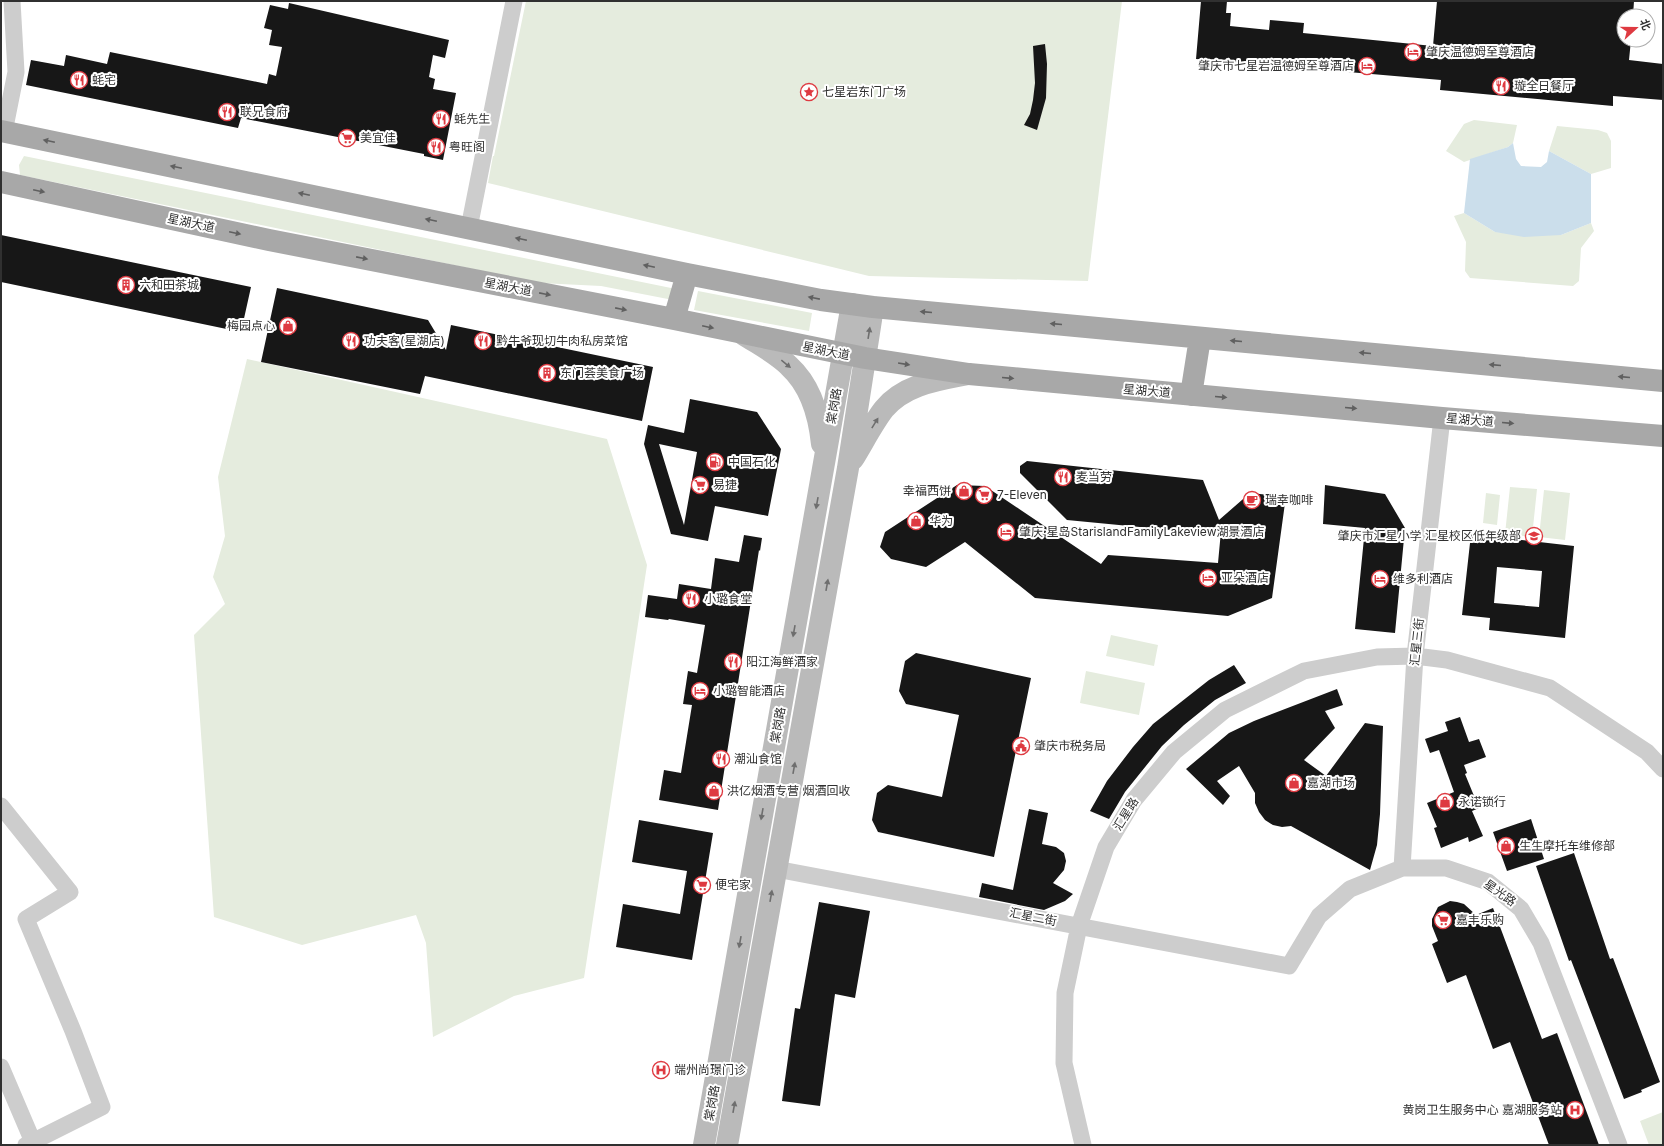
<svg xmlns="http://www.w3.org/2000/svg" width="1664" height="1146" font-family="Inter,'Noto Sans SC',sans-serif">
<style>
.green{fill:#e5ecde}
.water{fill:#cbdeeb}
.building{fill:#171717;fill-rule:evenodd}
.lines{fill:none;stroke-linecap:round;stroke-linejoin:round}
.minor{stroke:#cdcdcd;stroke-width:17}
.secondary{stroke:#bababa;stroke-width:22}
.primary{stroke:#a8a8a8;stroke-width:22}
.oneway{fill:#606060}
.oneway2{fill:#6e6e6e}
.labels{text-anchor:middle;stroke-width:4;stroke-linejoin:round;paint-order:stroke}
.poi-label{font-size:12px;fill:#303030;stroke:#fff;text-anchor:start}
.street-label{font-size:12px;fill:#303030;stroke:#fff}
</style>
<rect width="100%" height="100%" fill="#fff"/>
<path class="green" d="M526 1H1122L1088 281 869 276 488 183 493 156H494Z
M1474 120 1517 125 1513 143 1508 147 1464 162 1446 151 1464 124Z
M1557 126 1598 130 1607 133 1611 141V168L1591 174 1549 151Z
M24 156 676 289 673 300 601 286 540 283 20 175 19 165Z
M1464 213 1495 232 1561 235 1591 223 1594 231 1581 248 1579 281 1573 286 1470 278 1465 271 1466 242 1454 216Z
M698 291 812 313 809 331 694 310Z
M247 359 607 439 647 565 584 978 514 996 433 1037 426 943 416 915 302 945 214 917 194 635 225 604 213 577 225 536 218 477Z
M1510 487 1537 489 1532 537 1505 534Z
M1544 490 1570 493 1565 540 1539 537Z
M1486 493 1500 495 1497 525 1483 523Z
M1111 635 1158 645 1154 666 1106 656Z
M1086 671 1145 683 1139 715 1080 703Z
M1663 1112V1145H1649L1640 1121Z"/>
<path class="water" d="M1513 143 1516 159 1521 166 1541 167 1547 162 1549 151 1591 174V223L1561 235 1524 237 1495 232 1464 213 1470 159 1508 147Z"/>
<path class="building" d="M1201 1H1227L1226 13H1231L1230 26 1269 30 1270 20 1304 23 1303 33 1433 46 1437 1H1634L1633 16H1624V40H1631L1629 60 1663 64V100L1613 96V106L1440 90 1441 80 1196 59Z
M289 3 449 40 445 58 433 55 429 77 435 79 433 89 456 93 443 160 424 156V154L241 118 238 128 26 85 31 60 64 66 66 55 107 64 110 52 267 84 269 74 276 76 282 47 269 45 272 30 264 28 270 5 288 9Z
M1045 44 1047 64 1046 98 1037 130 1024 125 1030 114 1033 100 1035 83 1033 46Z
M1 235 251 287 241 332 1 282Z
M277 288 428 320 446 350 451 325 653 367 642 421 425 376 420 394 261 362Z
M690 399 757 412 781 449 768 516 715 506 708 541 671 534 644 444 648 425 684 433ZM659 444 697 452 684 525Z
M1027 461 1203 480 1219 520 1250 493 1280 496 1285 503 1272 598 1228 616 1035 598 965 542 926 567 891 559 880 547 885 532 957 485 985 486 1101 564 1108 555 1218 563 1221 531 1202 533 1067 520 1020 473V466Z
M1325 485 1385 494 1405 528 1395 633 1355 629 1365 528 1323 524Z
M1471 534 1574 546 1565 638 1489 630 1490 618 1462 615ZM1497 567 1542 571 1539 607 1494 603Z
M744 535 762 538 760 551 759 550 718 810 659 800 664 770 681 773 692 705 683 704 688 671 697 673 705 625 669 619 668 620 645 617 648 595 677 599 679 584 711 589 715 558 739 562Z
M916 653 1031 678 994 857 878 832 872 820 877 793 888 785 942 797 959 715 906 704 899 691 905 661Z
M1234 665 1246 683 1215 700 1184 725 1162 746 1125 792 1109 819 1090 811 1107 781 1133 747 1153 724 1209 680Z
M1337 689 1343 705 1325 711 1335 728 1304 760 1326 776 1365 723 1383 726 1380 814 1377 845 1370 870 1291 826 1282 827 1273 825 1265 820 1259 812 1255 803V793L1239 766 1217 781 1230 796 1223 805 1186 769 1229 733 1254 721Z
M1460 717 1469 742 1479 739 1486 757 1464 765 1467 773 1465 774 1479 808 1472 811 1483 836 1469 842 1468 837 1441 848 1434 828 1437 827 1427 803 1454 792 1439 750 1430 753 1425 739 1448 731 1445 722Z
M1029 809 1048 813 1042 844 1056 847 1064 853 1066 861 1064 870 1053 883 1073 894 1065 901 1044 910 979 897 982 883 1013 890Z
M1531 819 1544 859 1507 871 1493 832Z
M639 820 713 833 692 960 616 947 623 904 680 914 687 871 632 862Z
M1574 853 1610 959 1613 958 1660 1082 1641 1090 1642 1092 1624 1099 1571 960 1569 961 1536 866Z
M1450 901 1457 902 1464 904 1476 915 1493 908 1542 1039 1557 1033 1599 1145H1549L1510 1042 1493 1049 1466 975 1447 983 1432 944 1438 941 1432 926V919L1438 907Z
M819 902 870 911 855 998 835 994 820 1106 782 1101 795 1008 800 1009Z"/>
<g class="lines">
<path class="minor" d="M4 132 16 72 12 1
M469 228 514 1
M1 806 70 892 26 919 73 1031 102 1107 26 1145
M1402 868 1415 656 1442 418
M776 869 1289 966 1319 916 1350 889 1402 868H1446L1488 882 1521 909 1541 943 1619 1145
M1 1067 33 1142
M1083 1145 1064 1063 1065 993 1079 926 1106 847 1134 800 1174 752 1225 710 1304 671 1377 657 1415 656 1447 660 1550 688 1647 752 1663 769"/>
<path class="secondary" d="M743 334C758 344 776 353 789 366 811 386 819 414 822 444
M853 459C863 443 873 423 884 409 905 384 938 380 968 374
M704 1145 852 304
M727 1145 848 468 873 307"/>
<path class="primary" d="M1 131 687 274 821 300 873 307 1663 381
M1 182 269 240 674 319 865 358 969 374 1442 418 1663 436
M674 319 687 274
M1191 395 1200 338"/>
</g>
<defs><path id="oneway-solid" d="M-6-.8H1V-3.2L6.5 0L1 3.2V.8H-6Z"/></defs>
<g class="oneway">
<use href="#oneway-solid" transform="translate(49 141) rotate(-168)"/>
<use href="#oneway-solid" transform="translate(176 167) rotate(-168)"/>
<use href="#oneway-solid" transform="translate(39 191) rotate(12)"/>
<use href="#oneway-solid" transform="translate(304 194) rotate(-168)"/>
<use href="#oneway-solid" transform="translate(431 220) rotate(-168)"/>
<use href="#oneway-solid" transform="translate(235 233) rotate(12)"/>
<use href="#oneway-solid" transform="translate(521 239) rotate(-168)"/>
<use href="#oneway-solid" transform="translate(362 258) rotate(11)"/>
<use href="#oneway-solid" transform="translate(649 266) rotate(-168)"/>
<use href="#oneway-solid" transform="translate(545 294) rotate(11)"/>
<use href="#oneway-solid" transform="translate(814 298) rotate(-169)"/>
<use href="#oneway-solid" transform="translate(621 309) rotate(11)"/>
<use href="#oneway-solid" transform="translate(926 312) rotate(-175)"/>
<use href="#oneway-solid" transform="translate(1056 324) rotate(-175)"/>
<use href="#oneway-solid" transform="translate(708 327) rotate(12)"/>
<use href="#oneway-solid" transform="translate(1236 341) rotate(-175)"/>
<use href="#oneway-solid" transform="translate(1365 353) rotate(-175)"/>
<use href="#oneway-solid" transform="translate(904 364) rotate(9)"/>
<use href="#oneway-solid" transform="translate(1495 365) rotate(-175)"/>
<use href="#oneway-solid" transform="translate(1624 377) rotate(-175)"/>
<use href="#oneway-solid" transform="translate(1008 378) rotate(5)"/>
<use href="#oneway-solid" transform="translate(1221 397) rotate(5)"/>
<use href="#oneway-solid" transform="translate(1351 408) rotate(5)"/>
<use href="#oneway-solid" transform="translate(1508 423) rotate(5)"/>
</g>
<g class="oneway2">
<use href="#oneway-solid" transform="translate(869 333) rotate(-81)"/>
<use href="#oneway-solid" transform="translate(786 364) rotate(39)"/>
<use href="#oneway-solid" transform="translate(875 423) rotate(-58)"/>
<use href="#oneway-solid" transform="translate(817 503) rotate(100)"/>
<use href="#oneway-solid" transform="translate(827 585) rotate(-80)"/>
<use href="#oneway-solid" transform="translate(794 631) rotate(100)"/>
<use href="#oneway-solid" transform="translate(794 768) rotate(-80)"/>
<use href="#oneway-solid" transform="translate(762 814) rotate(100)"/>
<use href="#oneway-solid" transform="translate(771 896) rotate(-80)"/>
<use href="#oneway-solid" transform="translate(740 942) rotate(100)"/>
<use href="#oneway-solid" transform="translate(734 1107) rotate(-80)"/>
</g>
<defs>
<g id="hotel-ring" transform="scale(0.9)"><circle r="9.5" fill="#fff" stroke="#de3a41" stroke-width="1.5"/><path d="M-6-4.5h1.5V1H6V5H4.5V3h-9V5H-6ZM-4 0a1.8 1.8 0 1 1 3.6 0ZM.5 0V-2.5h3Q6-2.5 6 0Z" fill="#de3a41"/></g>
<g id="restaurant-ring" transform="scale(0.9)"><circle r="9.5" fill="#fff" stroke="#de3a41" stroke-width="1.5"/><path d="M-5-6h1v4h1v-4h1v4h1v-4h1v5L-1.5 .5V6h-2V.5L-5-1ZM5-6V6H3V1.5H1.5Q1.5-4 5-6Z" fill="#de3a41"/></g>
<g id="sight-ring" transform="scale(0.9)"><circle r="9.5" fill="#fff" stroke="#de3a41" stroke-width="1.5"/><path d="M0-6L1.8-2.2L6-1.7L2.9 1.2L3.7 5.4L0 3.3L-3.7 5.4L-2.9 1.2L-6-1.7L-1.8-2.2Z" fill="#de3a41"/></g>
<g id="supermarket-ring" transform="scale(0.9)"><circle r="9.5" fill="#fff" stroke="#de3a41" stroke-width="1.5"/><path d="M-6-5.5h2.5l.6 2H6L4.5 2H-2.5L-4.4-4H-6ZM-1.5 3.2a1.3 1.3 0 1 0 .1 0ZM3 3.2a1.3 1.3 0 1 0 .1 0Z" fill="#de3a41"/></g>
<g id="building-ring" transform="scale(0.9)"><circle r="9.5" fill="#fff" stroke="#de3a41" stroke-width="1.5"/><path d="M-4-6H4V6H1V3H-1V6H-4ZM-2.5-4.3h1.7v1.8h-1.7ZM.8-4.3h1.7v1.8H.8ZM-2.5-1h1.7V.8h-1.7ZM.8-1h1.7V.8H.8Z" fill="#de3a41"/></g>
<g id="shop-ring" transform="scale(0.9)"><circle r="9.5" fill="#fff" stroke="#de3a41" stroke-width="1.5"/><path d="M-5-2.5h2.3a2.7 3.5 0 0 1 5.4 0H5L5.5 6h-11ZM-1.5-2.5h3a1.5 2.3 0 0 0-3 0Z" fill="#de3a41"/></g>
<g id="fuel-ring" transform="scale(0.9)"><circle r="9.5" fill="#fff" stroke="#de3a41" stroke-width="1.5"/><path d="M-5.5-6h7V0h2V4h1.3V-2.5L3-4.5l.8-.8L6-3V5H2.5V1h-1V6h-7ZM-4.2-4.7v3.2H.2V-4.7Z" fill="#de3a41"/></g>
<g id="cafe-ring" transform="scale(0.9)"><circle r="9.5" fill="#fff" stroke="#de3a41" stroke-width="1.5"/><path d="M-5.5-4.5H6V0H3Q3 3.5 0 3.5H-2.5Q-5.5 3.5-5.5 0ZM3-3.2v2h1.7v-2ZM-6 4.5H4V6H-6Z" fill="#de3a41"/></g>
<g id="school-ring" transform="scale(0.9)"><circle r="9.5" fill="#fff" stroke="#de3a41" stroke-width="1.5"/><path d="M0-5L7-2L0 1L-7-2ZM-4 1L0 2.5L4 1V4Q0 6-4 4Z" fill="#de3a41"/></g>
<g id="civic-ring" transform="scale(0.9)"><circle r="9.5" fill="#fff" stroke="#de3a41" stroke-width="1.5"/><path d="M-.6-6.5H3V-4.5H.6V-3L4-1V1h2V6H-6V1h2V-1L-.6-3ZM-1.2 2.5V6h2.4V2.5Z" fill="#de3a41"/></g>
<g id="hospital-ring" transform="scale(0.9)"><circle r="9.5" fill="#fff" stroke="#de3a41" stroke-width="1.5"/><path d="M-5-5h3v3.5h4V-5h3V5h-3V1.5h-4V5h-3Z" fill="#de3a41"/></g>
</defs>
<g fill-rule="evenodd">
<use href="#hotel-ring" x="1413" y="52"/>
<use href="#hotel-ring" x="1367" y="66"/>
<use href="#restaurant-ring" x="79" y="80"/>
<use href="#restaurant-ring" x="1501" y="86"/>
<use href="#sight-ring" x="809" y="92"/>
<use href="#restaurant-ring" x="227" y="112"/>
<use href="#restaurant-ring" x="441" y="119"/>
<use href="#supermarket-ring" x="347" y="138"/>
<use href="#restaurant-ring" x="436" y="147"/>
<use href="#building-ring" x="126" y="285"/>
<use href="#shop-ring" x="288" y="326"/>
<use href="#restaurant-ring" x="351" y="341"/>
<use href="#restaurant-ring" x="483" y="341"/>
<use href="#building-ring" x="547" y="373"/>
<use href="#fuel-ring" x="715" y="462"/>
<use href="#restaurant-ring" x="1063" y="477"/>
<use href="#supermarket-ring" x="700" y="485"/>
<use href="#shop-ring" x="964" y="491"/>
<use href="#supermarket-ring" x="984" y="495"/>
<use href="#cafe-ring" x="1252" y="500"/>
<use href="#shop-ring" x="916" y="521"/>
<use href="#hotel-ring" x="1006" y="532"/>
<use href="#school-ring" x="1534" y="536"/>
<use href="#hotel-ring" x="1208" y="578"/>
<use href="#hotel-ring" x="1380" y="579"/>
<use href="#restaurant-ring" x="691" y="599"/>
<use href="#restaurant-ring" x="733" y="662"/>
<use href="#hotel-ring" x="700" y="691"/>
<use href="#civic-ring" x="1021" y="746"/>
<use href="#restaurant-ring" x="721" y="759"/>
<use href="#shop-ring" x="1294" y="783"/>
<use href="#shop-ring" x="714" y="791"/>
<use href="#shop-ring" x="1445" y="802"/>
<use href="#shop-ring" x="1506" y="846"/>
<use href="#supermarket-ring" x="702" y="885"/>
<use href="#supermarket-ring" x="1443" y="920"/>
<use href="#hospital-ring" x="661" y="1070"/>
<use href="#hospital-ring" x="1575" y="1110"/>
</g>
<g class="labels">
<g class="poi-label">
<text x="1426" y="56">肇庆温德姆至尊酒店</text>
<text x="1354" y="70" text-anchor="end">肇庆市七星岩温德姆至尊酒店</text>
<text x="92" y="84">蚝宅</text>
<text x="1514" y="90">璇全日餐厅</text>
<text x="822" y="96">七星岩东门广场</text>
<text x="240" y="116">联兄食府</text>
<text x="454" y="123">蚝先生</text>
<text x="360" y="142">美宜佳</text>
<text x="449" y="151">粤旺阁</text>
<text x="139" y="289">六和田茶城</text>
<text x="275" y="330" text-anchor="end">梅园点心</text>
<text x="364" y="345">功夫客(星湖店)</text>
<text x="496" y="345">黔牛爷现切牛肉私房菜馆</text>
<text x="560" y="377">东门荟美食广场</text>
<text x="728" y="466">中国石化</text>
<text x="1076" y="481">麦当劳</text>
<text x="713" y="489">易捷</text>
<text x="951" y="495" text-anchor="end">幸福西饼</text>
<text x="997" y="499">7-Eleven</text>
<text x="1265" y="504">瑞幸咖啡</text>
<text x="929" y="525">华为</text>
<text x="1019" y="536">肇庆·星岛StarislandFamilyLakeview湖景酒店</text>
<text x="1521" y="540" text-anchor="end">肇庆市汇星小学 汇星校区低年级部</text>
<text x="1221" y="582">亚朵酒店</text>
<text x="1393" y="583">维多利酒店</text>
<text x="704" y="603">小璐食堂</text>
<text x="746" y="666">阳江海鲜酒家</text>
<text x="713" y="695">小璐智能酒店</text>
<text x="1034" y="750">肇庆市税务局</text>
<text x="734" y="763">潮汕食馆</text>
<text x="1307" y="787">嘉湖市场</text>
<text x="727" y="795">洪亿烟酒专营 烟酒回收</text>
<text x="1458" y="806">永诺锁行</text>
<text x="1519" y="850">生生摩托车维修部</text>
<text x="715" y="889">便宅家</text>
<text x="1456" y="924">嘉丰乐购</text>
<text x="674" y="1074">端州尚璟门诊</text>
<text x="1562" y="1114" text-anchor="end">黄岗卫生服务中心 嘉湖服务站</text>
</g>
<g class="street-label">
<text transform="translate(191 223) rotate(12)" y="4">星湖大道</text>
<text transform="translate(508 287) rotate(11)" y="4">星湖大道</text>
<text transform="translate(826 351) rotate(11)" y="4">星湖大道</text>
<text transform="translate(1147 391) rotate(5)" y="4">星湖大道</text>
<text transform="translate(834 406) rotate(-80)" y="4">棠岗路</text>
<text transform="translate(1470 420) rotate(5)" y="4">星湖大道</text>
<text transform="translate(1417 642) rotate(-84)" y="4">汇星三街</text>
<text transform="translate(778 725) rotate(-80)" y="4">棠岗路</text>
<text transform="translate(1126 814) rotate(-58)" y="4">汇星路</text>
<text transform="translate(1500 893) rotate(35)" y="4">星光路</text>
<text transform="translate(1033 917) rotate(11)" y="4">汇星二街</text>
<text transform="translate(712 1103) rotate(-80)" y="4">棠岗路</text>
</g>
</g>
<rect width="1664" height="1146" fill="none" stroke="#303030" stroke-width="4"/>
<g transform="translate(1636 28) rotate(69)"><circle r="19" fill="#ffffff" stroke="#acacac"/>
<path d="M0-3L7 15L0 10L-7 15Z" fill="#de3a41"/>
<text y="-6" font-size="11" font-weight="bold" text-anchor="middle" fill="#303030">北</text>
</g>
</svg>
